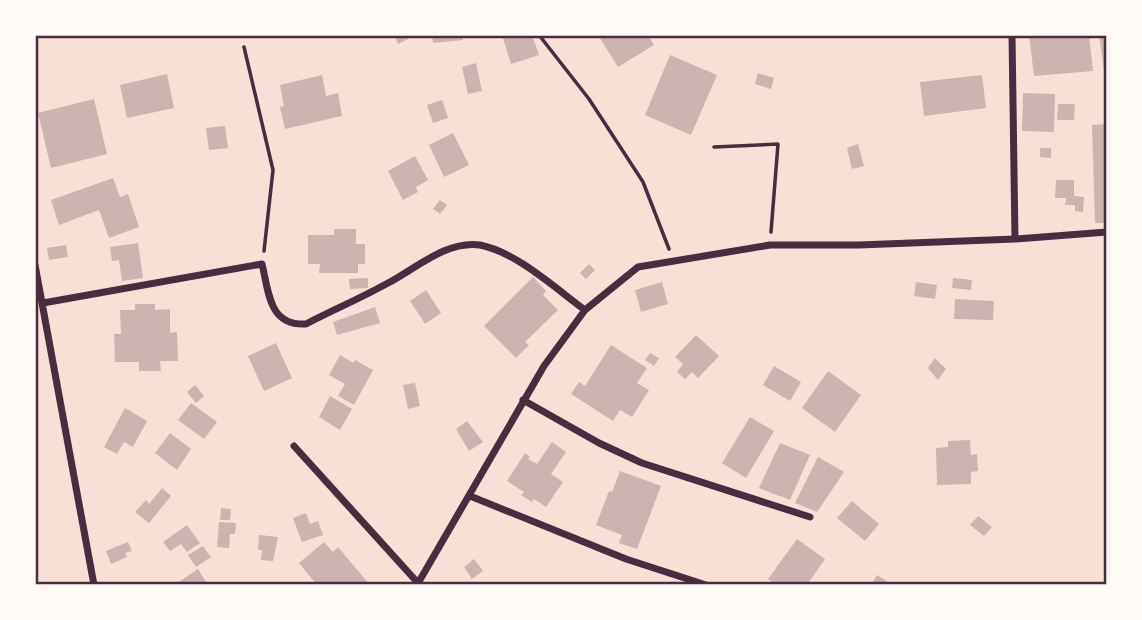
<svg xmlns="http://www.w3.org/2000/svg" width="1142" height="620" font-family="Overpass,sans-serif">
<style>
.building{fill:#ccb4b1}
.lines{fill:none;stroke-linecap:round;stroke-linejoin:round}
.path{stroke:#4a2c40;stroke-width:3.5}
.minor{stroke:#4a2c40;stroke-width:7}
.neatline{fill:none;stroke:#4a2c40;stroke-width:2.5}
</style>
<rect width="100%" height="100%" fill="#f7e1d7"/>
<path class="building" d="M394 35H416L398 44Z
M432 35H463V40L433 43Z
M502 35H532L539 55 511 64Z
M598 35H648L654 45 618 67Z
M1029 35H1089L1093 71 1034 76Z
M1099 35H1107V70L1104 71Z
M670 55 717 75 691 135 645 115Z
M476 63 482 91 468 94 462 67Z
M758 73 774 78 771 89 755 84Z
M167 74 174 108 127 118 120 85Z
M322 75 326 96 338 93 342 116 285 129 280 107 284 106 280 85Z
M982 75 986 108 924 116 920 82Z
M1023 93 1055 94 1054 132 1022 131Z
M94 99 107 154 51 168 38 113Z
M442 100 448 118 433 123 427 105Z
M1058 104H1075L1074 120H1057Z
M1107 124V223H1095L1092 125Z
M225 126 228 148 209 150 206 128Z
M453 133 469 165 444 177 429 145Z
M858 144 864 166 852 169 847 148Z
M1040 148H1051V158L1040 157Z
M415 156 428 180 416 187 418 192 403 200 388 171Z
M113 178 120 197 128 194 139 227 109 238 99 210 59 225 51 200Z
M1056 180H1074V196L1084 197 1083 212 1075 211V205H1065L1066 198H1055Z
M440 200 447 205 440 214 433 209Z
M334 229H356V244H365V264H358V273H319L320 264H308V235H334Z
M138 243 143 278 122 281 119 260 112 261 110 247Z
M66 245 68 257 49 260 47 248Z
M589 264 595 270 586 279 580 273Z
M533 277 546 291 543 295 558 310 525 342 529 345 516 358 484 326Z
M368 278V288L350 289 349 279Z
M953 278 972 280 971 290 952 288Z
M662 282 668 304 641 312 635 290Z
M916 282 937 285 935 299 914 296Z
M426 290 441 313 425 324 410 301Z
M955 299 994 301 993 320 954 319Z
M135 304H155V310L170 309V333L177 332 178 361H160L161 371H139V362H115L114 334H121L120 310H135Z
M375 307 380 323 337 335 333 322Z
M696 335 719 356 698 378 692 372 685 379 677 372 683 364 675 357Z
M276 343 292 378 264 391 248 356Z
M611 345 647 368 637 383 649 390 632 417 620 410 613 421 571 394 579 382 585 386Z
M650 353 659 358 654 366 645 360Z
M340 355 353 363 355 360 373 370 354 405 338 396 345 384 329 375Z
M935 358 946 369 938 380 928 368Z
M774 366 801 382 790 401 763 385Z
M828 371 861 395 835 432 802 408Z
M415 383 420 406 408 409 403 385Z
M195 385 204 396 196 403 187 392Z
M330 396 352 409 340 430 319 417Z
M191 403 217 422 204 439 178 420Z
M125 408 147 421 133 447 124 442 117 454 104 447Z
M750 417 774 431 746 478 722 463Z
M467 421 483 442 469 451 456 429Z
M170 433 191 449 177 470 155 453Z
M970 440 971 455 977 454 978 471 971 472V484L937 485 936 448 948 447V441Z
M552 442 566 452 551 474 563 482 546 507 534 499 532 502 521 495 524 492 507 481 525 453 530 457 528 459 537 464Z
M780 443 810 455 790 500 759 488Z
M818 457 844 472 817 512 795 503Z
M620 471 661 486 637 549 619 543 622 535 596 525 609 491 612 492Z
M162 488 171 496 149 523 135 512 146 500 149 504Z
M852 501 879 524 865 541 837 518Z
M221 508 231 509 230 520H220Z
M306 513 310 524 318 521 323 535 302 542 293 518Z
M978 516 992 527 984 536 970 525Z
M219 522 236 523 235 534H230L229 548 217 547Z
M187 525 200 543 187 552 181 544 170 551 163 542Z
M259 535 278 537 273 561 261 560 262 550H258Z
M797 539 825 559 807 585H776L768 579Z
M128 542 132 551 125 553 127 557 111 564 106 551Z
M324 542 333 552 338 547 370 585H317L299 563Z
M203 546 211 557 196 567 188 555Z
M474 559 483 571 472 579 464 567Z
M198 569 208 585H174Z
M877 575 893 585H871Z"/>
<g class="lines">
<path class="path" d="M539 35 589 99 643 182 669 249
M244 47 273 170 264 251
M714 147 778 144 771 232"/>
<path class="minor" d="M1012 35 1015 239
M35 265 94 585
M43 303 262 264C269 293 269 326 306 324 333 310 361 298 388 283 415 269 447 240 480 245 516 252 555 288 585 310
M523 400 599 443 642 463 810 517
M294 446 418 583
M470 496 626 559 706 585
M417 585 544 366 585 310 638 267 770 245H859L1015 239 1107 232"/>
</g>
<rect width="1142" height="620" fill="none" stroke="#fffaf5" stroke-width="74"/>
<rect x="37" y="37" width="1068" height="546" class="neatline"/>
</svg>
